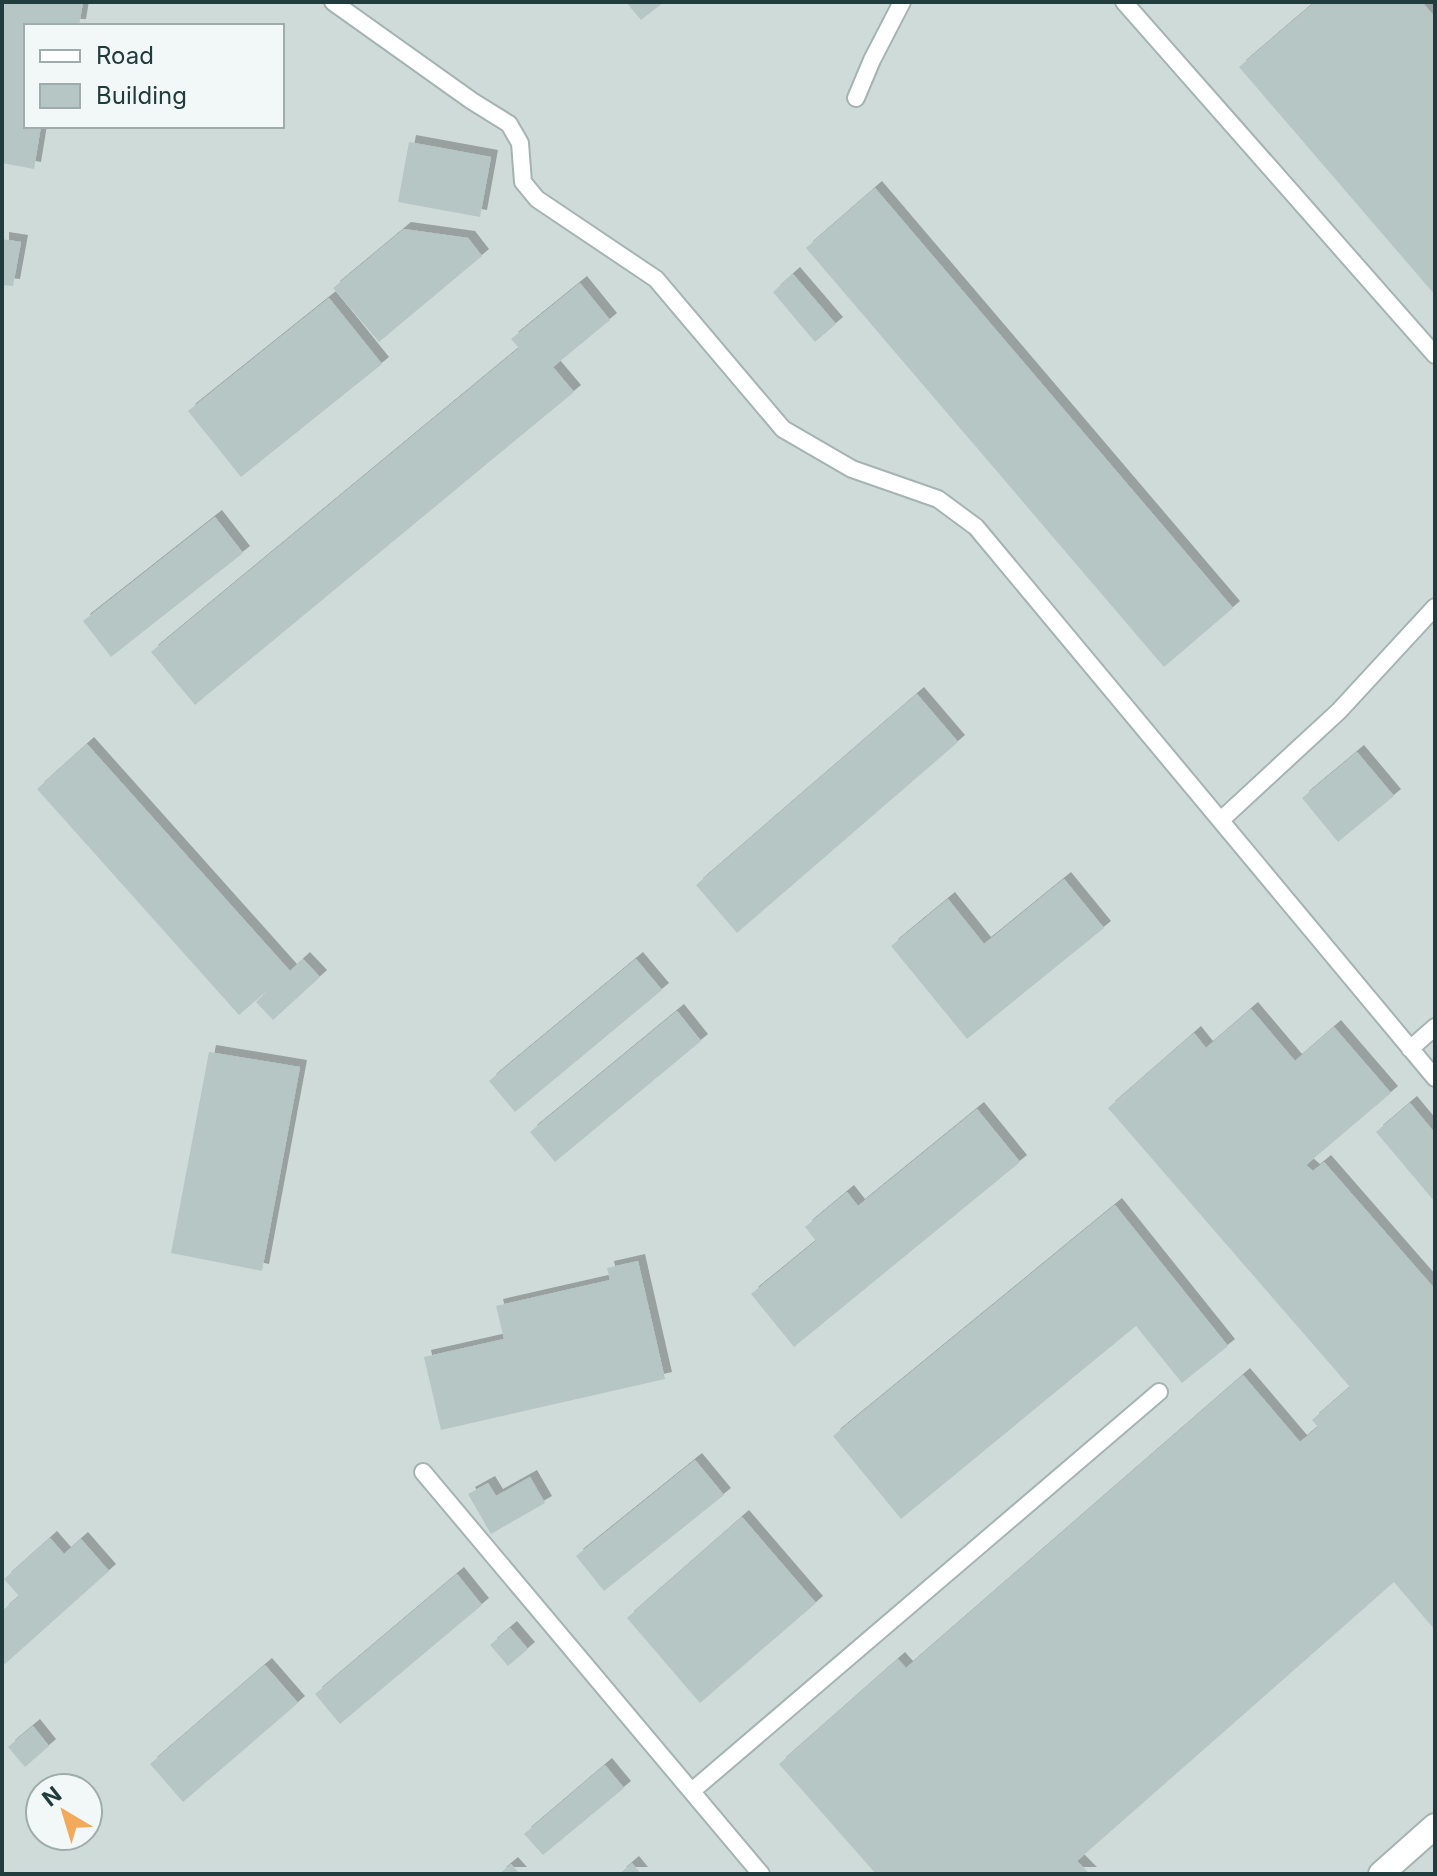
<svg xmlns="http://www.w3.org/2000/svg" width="1437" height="1876" font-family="Inter,sans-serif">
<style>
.built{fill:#cfdbd9;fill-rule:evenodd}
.building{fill:#b6c6c4;filter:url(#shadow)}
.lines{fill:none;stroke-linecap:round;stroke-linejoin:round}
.service-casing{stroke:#a4b4b2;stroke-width:20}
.minor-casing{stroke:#a4b4b2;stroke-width:28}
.service{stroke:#fff;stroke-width:16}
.minor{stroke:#fff;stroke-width:24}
</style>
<defs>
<filter id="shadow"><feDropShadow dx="7" dy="-7" stdDeviation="0" flood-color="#0004"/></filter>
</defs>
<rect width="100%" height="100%" fill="#e1ecea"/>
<path class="built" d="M2 2H1435V1874H2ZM26 26H282V126H26ZM40 1788H88V1836H40Z"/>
<path class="building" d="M2 2H83L79 26H26V126H41L34 169 2 163Z
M626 2H664L641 20Z
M1315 2H1422L1435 17V295L1239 67Z
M409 142 491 157 480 217 398 202Z
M875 188 1233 608 1164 667 806 248Z
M404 229 468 238 482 256 379 342 333 288Z
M2 239 21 242 13 286 2 285Z
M793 274 836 324 815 342 773 292Z
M580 283 610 320 553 367 574 392 195 705 151 652 519 348 511 339Z
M329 298 382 364 241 477 188 411Z
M215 517 243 553 111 657 83 621Z
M917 694 958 742 737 933 696 885Z
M87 744 290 971 303 959 320 977 273 1020 256 1002 270 988 239 1015 37 789Z
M1357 752 1394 796 1338 842 1302 798Z
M1064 879 1104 928 967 1039 891 946 948 899 984 944Z
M636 959 662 990 515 1112 489 1081Z
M1251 1009 1295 1061 1334 1027 1391 1093 1306 1165 1313 1171 1324 1162 1435 1289V1630L1394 1582 1077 1861 1090 1874H876L779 1764 898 1659 906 1668 1243 1375 1300 1442 1318 1427 1312 1420 1350 1387 1108 1108 1194 1033 1206 1048Z
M677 1011 701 1041 555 1162 530 1132Z
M209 1052 300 1067 262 1271 171 1253Z
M1410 1103 1435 1133V1202L1376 1132Z
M977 1109 1020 1162 794 1347 751 1294 816 1241 805 1227 847 1192 858 1206Z
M1115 1205 1228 1346 1182 1383 1136 1326 901 1519 833 1436Z
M638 1261 665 1379 441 1430 424 1357 504 1339 496 1306 610 1280 607 1268Z
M695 1460 724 1495 604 1591 576 1556Z
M530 1477 545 1503 491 1534 468 1494 488 1483 496 1496Z
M742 1517 816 1603 700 1703 627 1618Z
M50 1538 64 1554 81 1539 109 1571 5 1664 2 1660V1611L19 1596 4 1579Z
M457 1574 482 1605 340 1724 315 1694Z
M510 1628 528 1649 508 1666 490 1645Z
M265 1665 298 1703 183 1802 150 1764Z
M33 1726 49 1746 25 1767 8 1747Z
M605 1765 624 1788 543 1855 524 1834Z
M632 1863 641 1874H619Z
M511 1864 520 1874H499Z"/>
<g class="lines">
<g class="service-casing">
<path id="service" d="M333 2 472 101 509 124 520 143 523 182 537 199 656 279 783 429 852 469 938 499 976 527 1435 1078
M1124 2 1435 355
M856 98 872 60 902 2
M1221 820 1339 711 1435 607
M1410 1049 1435 1027
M423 1472 761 1874
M692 1791 1159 1392"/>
</g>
<g class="minor-casing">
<path id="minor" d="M1381 1874 1435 1826"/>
</g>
<use href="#service" class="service"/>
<use href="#minor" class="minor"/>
</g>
<rect width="1437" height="1876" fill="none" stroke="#213c3c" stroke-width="8"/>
<rect x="24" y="24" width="260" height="104" fill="#f1f8f7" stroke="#9eadac" stroke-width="2"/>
<rect x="40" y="50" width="40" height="12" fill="#ffffff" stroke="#9eadac" stroke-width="2"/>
<text x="96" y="64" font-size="24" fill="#213c3c">Road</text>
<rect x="40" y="84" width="40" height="24" fill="#b6c6c4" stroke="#9eadac" stroke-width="2"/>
<text x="96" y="104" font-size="24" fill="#213c3c">Building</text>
<g transform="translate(64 1812) rotate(322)"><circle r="38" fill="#f1f8f7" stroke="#9eadac" stroke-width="2"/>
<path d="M0-6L14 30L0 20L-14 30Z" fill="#f2a959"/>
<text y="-12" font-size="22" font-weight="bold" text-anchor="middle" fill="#213c3c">N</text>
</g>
</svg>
